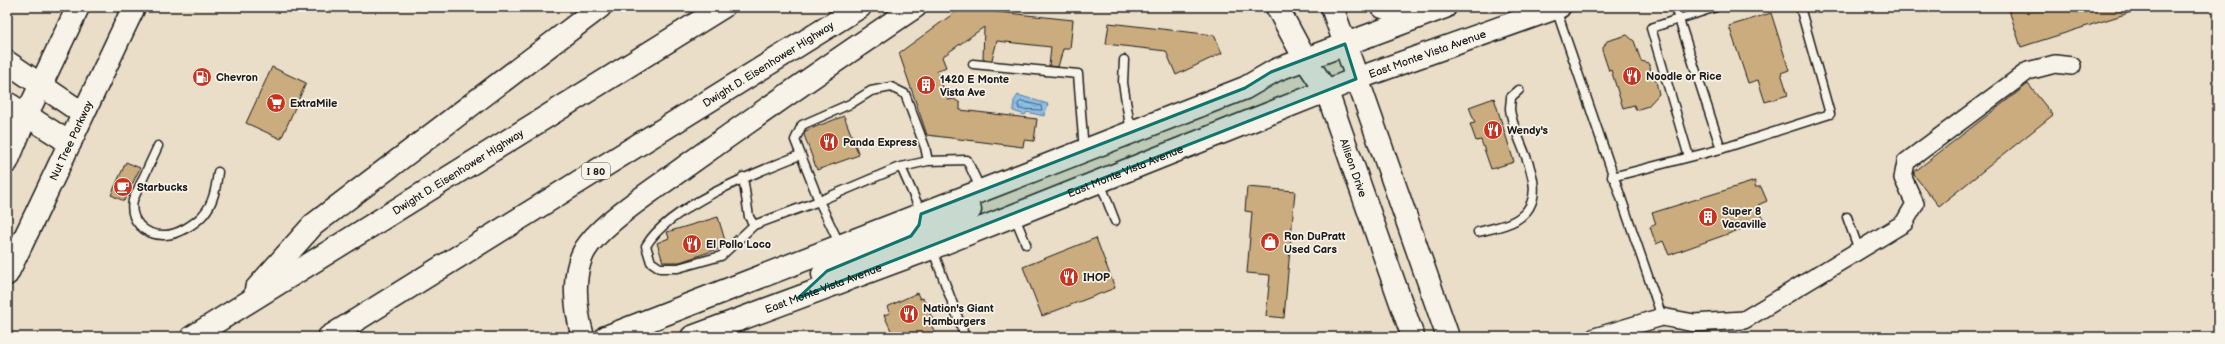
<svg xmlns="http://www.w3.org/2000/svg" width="2225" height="344" font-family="'Balsamiq Sans',sans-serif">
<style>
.water{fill:url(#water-waves);stroke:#5f7e96}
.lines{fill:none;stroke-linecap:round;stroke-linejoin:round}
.shore{stroke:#495d6e;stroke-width:1}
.building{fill:#cbac7f;stroke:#1c1c1c}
.lane-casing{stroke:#1c1c1c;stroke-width:11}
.street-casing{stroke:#1c1c1c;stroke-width:20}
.secondary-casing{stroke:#1c1c1c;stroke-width:25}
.highway-casing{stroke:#1c1c1c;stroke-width:25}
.lane{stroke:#f7f3e8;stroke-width:8}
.street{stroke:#f7f3e8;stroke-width:17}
.secondary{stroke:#f7f3e8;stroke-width:22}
.highway{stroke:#f7f3e8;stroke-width:22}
.marked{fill:#0f766e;fill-opacity:0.2;stroke:#0f766e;stroke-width:3;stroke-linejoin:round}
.labels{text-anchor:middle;stroke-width:3.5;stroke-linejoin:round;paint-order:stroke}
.shield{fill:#f7f3e8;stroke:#5e5c59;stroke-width:1}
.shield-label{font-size:10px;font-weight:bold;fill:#1c1c1c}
.street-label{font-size:11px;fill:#1c1c1c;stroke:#f7f3e8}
.poi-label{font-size:11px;font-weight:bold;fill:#1c1c1c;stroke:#f7f3e8;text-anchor:start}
</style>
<defs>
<pattern id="water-waves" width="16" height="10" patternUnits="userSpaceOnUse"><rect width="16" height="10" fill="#8cbfe8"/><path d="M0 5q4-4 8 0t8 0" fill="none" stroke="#78a4c6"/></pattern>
</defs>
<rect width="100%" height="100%" fill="#eadec8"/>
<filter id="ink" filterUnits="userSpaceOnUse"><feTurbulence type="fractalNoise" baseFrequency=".025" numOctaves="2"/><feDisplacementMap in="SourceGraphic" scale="8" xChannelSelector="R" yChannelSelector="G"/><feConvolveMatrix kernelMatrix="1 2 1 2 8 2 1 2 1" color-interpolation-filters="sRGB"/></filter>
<g filter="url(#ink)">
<path class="water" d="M1018 95 1048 104 1044 116 1027 112 1025 115 1013 111 1014 101Z"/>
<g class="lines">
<path class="shore" d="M1022 101 1041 106 1042 110 1019 109 1018 104Z"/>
</g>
<path class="building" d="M2008 7H2138V10L2021 47Z
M961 8 1073 20 1070 49H1063L1058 67 1049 66 1051 47 997 41 992 60 983 59 984 27 942 57 946 67 937 71 948 100 954 99 960 103V110L1037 119 1034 141 1024 140 1023 147 927 135 899 53Z
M1771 13 1789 70 1781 73 1788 95 1765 102 1758 80 1748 83 1729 26Z
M1109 23 1214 35 1222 53 1176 75 1166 51 1106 44Z
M1627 35 1634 41 1641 61 1649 63 1651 71 1654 73 1659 94 1648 106 1636 110 1634 105 1623 108 1611 70 1609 71 1602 50 1607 41Z
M272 67 306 83 281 139 246 123Z
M2028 84 2053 115 1939 206 1914 175V172Z
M1494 98 1514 162 1491 169 1481 140 1476 141 1470 124 1475 123 1469 107Z
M844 116 859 155 817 170 804 135 805 131Z
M126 162 140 168 124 201 111 195Z
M1755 181V187H1761L1767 201 1758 205 1764 221 1669 255 1663 241 1656 244 1650 227 1656 224 1652 213Z
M1247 187 1295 191 1284 318 1266 316 1270 275 1247 273 1252 212 1245 211Z
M718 217 726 244 721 248 680 262H663L657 243 669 238 667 232Z
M1096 238 1115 288 1042 316 1023 267Z
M917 293 920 299 923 298 933 320 930 322 937 337H894L884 315 890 313 887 307Z"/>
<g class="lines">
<g class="lane-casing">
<path id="lane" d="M1556 9 1662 317
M1124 60 1123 83 1131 132
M973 64 1078 74 1084 151
M158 146 133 200C129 220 144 236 165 235 177 235 195 224 203 215 214 203 216 187 218 172
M1721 149 1830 114 1800 7
M800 155C757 172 669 206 646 246L651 262 660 268H678L721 256 754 225 819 201 897 168 928 161 967 160 981 190
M1689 157 1651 28 1716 7
M901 167 921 212
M743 177 749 217 754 225
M1612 177 1721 149 1675 7
M1100 182 1115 221
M1014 215 1026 244
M1847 217 1859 250
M1478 232C1490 229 1506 226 1516 220 1558 195 1513 142 1510 109 1510 105 1511 101 1511 97L1519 90
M840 245 819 201 795 140 802 125 850 104 871 91 891 87 905 94 925 147 928 161
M932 248 965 337"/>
</g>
<g class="street-casing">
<path id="street" d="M1595 337 1662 317 1694 323 1744 320 1904 223 1915 204 1903 178 1906 162 2028 71 2055 64 2072 66"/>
</g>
<g class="secondary-casing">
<g id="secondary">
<path id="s1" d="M1277 7 1305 59 1327 92 1413 337"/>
<path d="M1332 7 1448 337"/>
<path d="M1383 7 1391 9H1424"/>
<path d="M7 62 82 113"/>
<path d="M7 103 70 143"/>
<path d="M7 162 26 116 78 7"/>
<path d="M932 248C930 222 950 218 970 210"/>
<path id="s2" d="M7 274C51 185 91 96 134 7"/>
<path d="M823 274 902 242 917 230 921 214"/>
<path d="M606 337 1245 88 1276 70 1445 7"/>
<path id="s3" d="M692 337 932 248 1356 79 1559 7"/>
</g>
</g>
<g class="highway-casing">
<g id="highway">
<path d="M256 289 313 225 600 7"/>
<path id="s4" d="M192 337 723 7"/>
<path id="s5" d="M329 337 860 7"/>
<path d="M583 337C575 309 570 268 589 244 610 217 658 187 686 166 762 112 838 59 915 7"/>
</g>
</g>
<use href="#lane" class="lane"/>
<use href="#street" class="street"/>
<use href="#secondary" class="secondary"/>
<use href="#highway" class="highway"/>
</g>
</g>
<path class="marked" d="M1345 44 1356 79 798 298 827 271 911 236 919 225 921 214 1245 88 1271 72Z"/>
<defs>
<g id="restaurant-disc" transform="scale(1)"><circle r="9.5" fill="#c8321e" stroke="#f7f3e8"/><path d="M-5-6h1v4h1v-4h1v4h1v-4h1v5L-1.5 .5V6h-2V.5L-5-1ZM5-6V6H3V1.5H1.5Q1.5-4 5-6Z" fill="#fff"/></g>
<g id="fuel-disc" transform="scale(1)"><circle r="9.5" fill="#c8321e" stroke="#f7f3e8"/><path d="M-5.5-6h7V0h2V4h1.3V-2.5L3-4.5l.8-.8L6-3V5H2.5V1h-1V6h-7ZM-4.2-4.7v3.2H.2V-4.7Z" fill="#fff"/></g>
<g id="building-disc" transform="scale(1)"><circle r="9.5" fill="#c8321e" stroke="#f7f3e8"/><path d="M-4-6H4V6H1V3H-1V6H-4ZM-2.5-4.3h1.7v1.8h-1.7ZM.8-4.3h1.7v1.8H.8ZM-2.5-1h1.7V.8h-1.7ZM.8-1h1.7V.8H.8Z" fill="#fff"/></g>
<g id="supermarket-disc" transform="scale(1)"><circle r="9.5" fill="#c8321e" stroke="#f7f3e8"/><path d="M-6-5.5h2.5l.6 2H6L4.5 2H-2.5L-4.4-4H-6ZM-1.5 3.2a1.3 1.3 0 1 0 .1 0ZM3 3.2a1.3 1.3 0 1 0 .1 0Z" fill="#fff"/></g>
<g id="cafe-disc" transform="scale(1)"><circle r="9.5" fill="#c8321e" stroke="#f7f3e8"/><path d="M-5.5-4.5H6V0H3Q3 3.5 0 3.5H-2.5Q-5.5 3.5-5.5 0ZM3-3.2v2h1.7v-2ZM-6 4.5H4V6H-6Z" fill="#fff"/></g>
<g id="shop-disc" transform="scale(1)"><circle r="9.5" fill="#c8321e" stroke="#f7f3e8"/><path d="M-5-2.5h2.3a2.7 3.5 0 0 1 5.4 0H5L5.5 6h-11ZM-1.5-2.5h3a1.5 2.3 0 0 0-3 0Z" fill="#fff"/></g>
</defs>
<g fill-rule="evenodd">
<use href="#restaurant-disc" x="1632" y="76"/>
<use href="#fuel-disc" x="202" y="77"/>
<use href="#building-disc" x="926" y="85"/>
<use href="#supermarket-disc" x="276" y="103"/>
<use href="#restaurant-disc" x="1493" y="130"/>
<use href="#restaurant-disc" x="829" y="142"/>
<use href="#cafe-disc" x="123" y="187"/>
<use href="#building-disc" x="1708" y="217"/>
<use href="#shop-disc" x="1270" y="242"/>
<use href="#restaurant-disc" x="692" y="244"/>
<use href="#restaurant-disc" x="1069" y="277"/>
<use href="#restaurant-disc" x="909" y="314"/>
</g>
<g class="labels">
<rect class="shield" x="582" y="163" width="28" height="16" rx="3"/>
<g class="shield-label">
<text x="596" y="175">I 80</text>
</g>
<g class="street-label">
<text dy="4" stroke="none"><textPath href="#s3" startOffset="788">East Monte Vista Avenue</textPath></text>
<text dy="4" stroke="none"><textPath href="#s5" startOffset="517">Dwight D. Eisenhower Highway</textPath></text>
<text dy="4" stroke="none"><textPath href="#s2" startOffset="148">Nut Tree Parkway</textPath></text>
<text dy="4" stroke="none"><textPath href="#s1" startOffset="179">Allison Drive</textPath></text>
<text dy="4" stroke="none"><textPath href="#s3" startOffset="464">East Monte Vista Avenue</textPath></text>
<text dy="4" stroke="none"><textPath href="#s4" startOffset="313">Dwight D. Eisenhower Highway</textPath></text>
<text dy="4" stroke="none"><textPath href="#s3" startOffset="140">East Monte Vista Avenue</textPath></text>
</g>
<g class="poi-label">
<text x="1646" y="80">Noodle or Rice</text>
<text x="216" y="81">Chevron</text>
<text x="940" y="83">1420 E Monte<tspan x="940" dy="13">Vista Ave</tspan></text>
<text x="290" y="107">ExtraMile</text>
<text x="1507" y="134">Wendy's</text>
<text x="843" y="146">Panda Express</text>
<text x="137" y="191">Starbucks</text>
<text x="1722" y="215">Super 8<tspan x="1722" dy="13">Vacaville</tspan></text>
<text x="1284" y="240">Ron DuPratt<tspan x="1284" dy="13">Used Cars</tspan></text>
<text x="706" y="248">El Pollo Loco</text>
<text x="1083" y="281">IHOP</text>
<text x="923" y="312">Nation's Giant<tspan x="923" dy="13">Hamburgers</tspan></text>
</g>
</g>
<rect width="2225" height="344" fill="none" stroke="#f7f3e8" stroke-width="24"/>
<rect x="12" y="12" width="2201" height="320" fill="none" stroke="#1c1c1c" stroke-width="1.5" filter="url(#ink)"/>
</svg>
